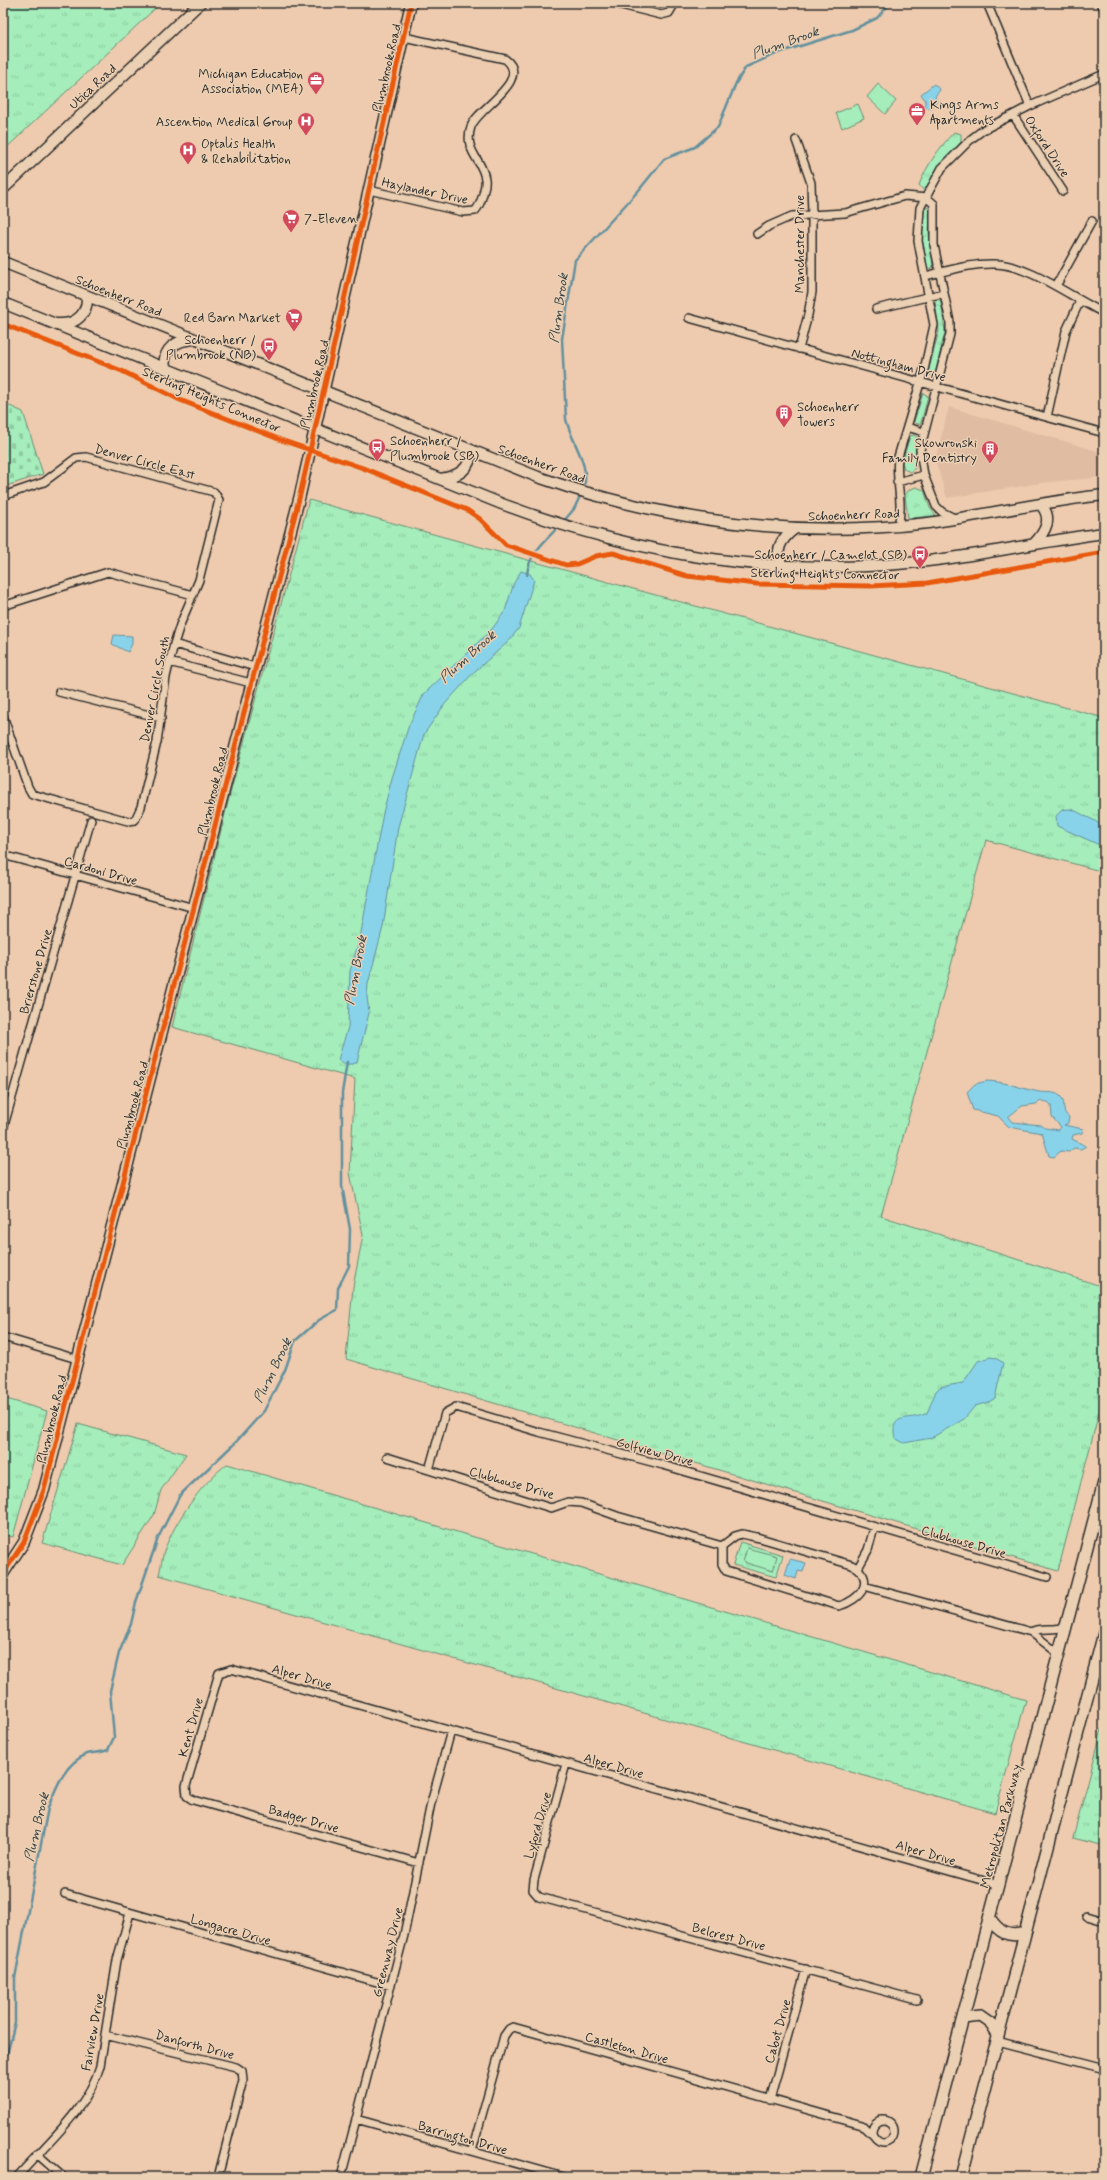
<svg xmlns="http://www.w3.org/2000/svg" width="1107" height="2180" font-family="Mynerve,sans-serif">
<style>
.built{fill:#e0bca2}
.grass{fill:url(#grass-tufts);stroke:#688c73}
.cemetery{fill:url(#cemetery-stones);stroke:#688c73}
.garden{fill:#a5edbb;stroke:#688c73}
.water{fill:#89d3ea;stroke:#63909e;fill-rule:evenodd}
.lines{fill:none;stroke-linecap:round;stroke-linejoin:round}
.stream{stroke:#63909e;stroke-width:2.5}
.street-casing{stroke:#2b2b2b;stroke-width:10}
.secondary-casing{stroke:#2b2b2b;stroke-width:13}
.primary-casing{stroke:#2b2b2b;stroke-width:14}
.street{stroke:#ecd0b3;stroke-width:7}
.secondary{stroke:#ecd0b3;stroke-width:10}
.primary{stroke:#ecd0b3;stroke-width:11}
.cycleway-casing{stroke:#ecd0b3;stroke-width:8}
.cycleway{stroke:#e8590c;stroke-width:5}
.labels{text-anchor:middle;stroke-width:3;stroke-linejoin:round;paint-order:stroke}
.street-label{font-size:13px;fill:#2b2b2b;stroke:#ecd0b3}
.poi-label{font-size:13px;fill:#2b2b2b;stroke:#ecd0b3;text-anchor:end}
.water-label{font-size:14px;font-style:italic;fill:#394448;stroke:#ecd0b3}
</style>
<defs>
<pattern id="grass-tufts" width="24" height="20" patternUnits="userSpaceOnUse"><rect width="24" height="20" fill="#a5edbb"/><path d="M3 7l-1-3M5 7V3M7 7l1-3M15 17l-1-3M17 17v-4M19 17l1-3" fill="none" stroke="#8ecba1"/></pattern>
<pattern id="cemetery-stones" width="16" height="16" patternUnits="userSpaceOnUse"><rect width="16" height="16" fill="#a5edbb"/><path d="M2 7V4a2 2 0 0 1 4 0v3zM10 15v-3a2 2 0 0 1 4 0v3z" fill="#8ecba1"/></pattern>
</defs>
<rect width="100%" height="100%" fill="#eecbae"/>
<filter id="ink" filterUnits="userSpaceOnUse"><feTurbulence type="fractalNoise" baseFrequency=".025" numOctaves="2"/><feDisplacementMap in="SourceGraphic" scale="8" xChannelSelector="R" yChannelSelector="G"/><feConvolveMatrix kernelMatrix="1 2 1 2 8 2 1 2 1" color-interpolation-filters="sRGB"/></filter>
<g filter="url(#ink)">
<path class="built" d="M949 407 1104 453V477L1041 483 947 498 935 460Z"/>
<path class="grass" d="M3 3H161L3 151Z
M954 132 961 134V142L943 162 927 190 924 191 919 185C927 165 939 148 954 132Z
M928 207 931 210 929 231 933 266 931 269 927 267 922 238 924 210Z
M937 299 941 301 945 332 935 374 931 376 928 372 939 331 935 302Z
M923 393 928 396 921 423 917 424 914 421Z
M914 435 917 437C914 448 917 458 915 468L910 472 904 469 902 462 910 436Z
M916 487 924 490 930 508 936 516 908 518 905 495 909 490Z
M309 500 1104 718V872L986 840 881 1216 1104 1287V1393L1058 1571 346 1359 353 1287 363 1235 350 1173 355 1079 172 1027 230 794Z
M3 1398 47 1411 13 1537 3 1534Z
M78 1424 186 1454 161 1490 154 1515 122 1565 42 1543Z
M227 1464 1026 1700 995 1813 159 1575C161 1567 162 1558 164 1551 175 1521 202 1483 227 1464Z
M740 1542 783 1555 776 1577 733 1565Z
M1104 1722V1846L1073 1838Z"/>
<path class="cemetery" d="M3 403 23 412 43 474 3 487Z"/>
<path class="garden" d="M878 84 896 101 885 114 867 97Z
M858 104 864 118 842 128 836 113Z
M747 1548 777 1556 773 1571 743 1562Z"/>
<path class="water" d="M934 84 940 90 935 96 937 101 931 109 925 106V100L921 94Z
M521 571 530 574 534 580 519 628 509 641 474 672 445 704 424 734 398 827 383 927 368 984 367 996 369 1013 357 1062C351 1066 343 1064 338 1060L348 1027 350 971 360 938 383 813 392 778 409 725 424 694 492 629 505 611 514 583Z
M114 635 132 636V644L128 652 112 644Z
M1069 809C1076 810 1081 814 1087 817 1105 825 1104 828 1104 847L1057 826 1056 816 1062 810Z
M987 1081C1008 1082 1019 1088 1039 1092 1046 1093 1054 1091 1060 1096 1067 1101 1060 1112 1069 1117L1068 1123 1064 1125 1083 1129 1082 1133 1073 1135 1072 1139 1086 1146 1081 1149 1074 1148 1069 1152 1061 1151 1054 1157 1049 1156 1042 1133 1009 1127 998 1116 973 1110 967 1092 975 1084ZM1041 1101 1048 1102 1051 1105 1052 1117 1061 1127 1059 1130 1045 1128 1041 1125 1012 1122 1008 1117 1022 1106 1036 1104Z
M990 1357 996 1358 1003 1363 995 1398 989 1402 975 1406 964 1419 931 1438 904 1443 895 1438C889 1411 911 1422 927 1413L936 1391 940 1387 963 1383 978 1361Z
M790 1559 806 1563 803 1572 798 1571 796 1579 785 1575Z"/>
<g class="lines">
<path class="stream" d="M583 490C592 466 571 442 566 419L562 339 575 260 639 190 664 159 695 147 718 127 736 83 746 67 778 53 852 30 877 18 890 3
M563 522 574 509 581 494
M527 575C528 555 545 541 558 527
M3 2058 7 2055 15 2022V1978L48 1808C56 1787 65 1763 87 1754 94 1752 101 1753 108 1750L114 1737 110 1691 119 1653 131 1624 136 1602 158 1538 180 1495 235 1443 264 1411 285 1370 295 1341 319 1320 337 1310 338 1288 349 1266 350 1229 342 1186V1093L347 1062"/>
<g class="street-casing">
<path id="street" d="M613 3 661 15 669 13 675 3
M987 3 1030 106
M1101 3 1104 9
M1013 115 1063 191
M796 140 811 183 812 214V292L808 315 799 349
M369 190 463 212 475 211C480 206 481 201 483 194 484 189 486 184 485 179 483 160 463 151 471 127 477 108 533 80 505 59L404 37
M927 198 934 204V245L950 322V334L920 450 924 475 936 506 942 512 954 518
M757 234 769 226 792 216 845 213 905 196 927 198
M925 276C947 271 972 263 995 264 1028 264 1074 299 1104 313
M1056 286 1092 221
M876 309 944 293
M689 318 1104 433
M1047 417 1066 331 1080 301
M907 427 924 432
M897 482 924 475
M3 496 44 482 76 458 86 457 214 492 219 500 199 580 180 625 174 644 166 677 157 742 141 807 135 820 128 821 117 818 32 794 28 787 3 716
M898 526C904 503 895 480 898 457L924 370 934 325 918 241 920 208 942 168 971 139 983 130 1030 106 1104 74
M3 606 108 572 193 595
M174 644 255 667
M169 662 251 683
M59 692 161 718
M3 855 194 908
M3 1129 91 820
M3 1337 77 1359
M387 1457 551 1508 568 1502 581 1503 617 1516 722 1546
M429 1470 445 1413 456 1407 539 1432 663 1465 1047 1577
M742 1534 760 1538 852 1565C877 1579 861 1600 839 1606L726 1571 722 1564V1546L735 1536Z
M858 1568 868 1550 874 1528
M864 1586 1031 1632
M1059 1654 1031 1632C1040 1627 1053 1631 1066 1627
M566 1764 534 1880 533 1890 539 1897 917 2000
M419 1863 193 1800 187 1796 186 1786 219 1673 231 1669 999 1885
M65 1894 391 1986
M1087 1916 1104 1921
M105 2035 236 2067 242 2071 243 2080 218 2177
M997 2041 1104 2069
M770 2100 806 1969
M356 2119 564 2177
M872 2131a11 11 0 1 1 22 0a11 11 0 1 1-22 0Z
M472 2151 504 2036 509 2029 513 2027 862 2125 873 2136
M37 2154 63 2177
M17 2177C46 2144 88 2109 100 2066L117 1960 130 1913
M341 2177 404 1935 431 1803 451 1731
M1008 2177H1010"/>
</g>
<g class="secondary-casing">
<path id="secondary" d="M3 189 200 3
M3 262 538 477C664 521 794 539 928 523 987 515 1045 501 1104 495
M3 303 502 504C639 555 772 578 918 562 981 556 1042 541 1104 533
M58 324C76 325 88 314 87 296
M165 368C162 349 176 340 194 339
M441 479C458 476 471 470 471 450
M1034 544C1045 532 1054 518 1040 504
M782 566C774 550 781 539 794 529
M3 1574 24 1542 44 1490 300 495 411 3"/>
</g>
<g class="primary-casing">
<path id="primary" d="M990 1919C999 1932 1008 1938 1025 1933
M963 2018 981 2016 991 2023 998 2034
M921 2177 1104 1482
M961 2177 1104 1633"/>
</g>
<use href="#street" class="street"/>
<use href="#secondary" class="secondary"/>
<use href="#primary" class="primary"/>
<g class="cycleway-casing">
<path id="cycleway" d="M3 324 122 371 180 400 281 440 363 468 467 510 480 519 506 545 566 565 577 564 596 556 613 553 687 576 756 584 871 586 927 583 1104 552
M3 1574 24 1542 44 1490 300 495 411 3"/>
</g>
<use href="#cycleway" class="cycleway"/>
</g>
</g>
<defs>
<g id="office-pin" transform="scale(0.9)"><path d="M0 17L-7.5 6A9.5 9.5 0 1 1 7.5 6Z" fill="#d1495b" stroke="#ecd0b3"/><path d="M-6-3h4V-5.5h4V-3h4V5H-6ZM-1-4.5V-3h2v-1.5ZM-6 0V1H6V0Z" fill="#fff"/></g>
<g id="hospital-pin" transform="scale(0.9)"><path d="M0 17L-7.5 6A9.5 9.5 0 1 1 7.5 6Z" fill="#d1495b" stroke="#ecd0b3"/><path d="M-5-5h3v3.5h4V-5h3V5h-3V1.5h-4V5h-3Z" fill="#fff"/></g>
<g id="supermarket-pin" transform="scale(0.9)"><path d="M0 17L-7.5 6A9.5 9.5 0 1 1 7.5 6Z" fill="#d1495b" stroke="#ecd0b3"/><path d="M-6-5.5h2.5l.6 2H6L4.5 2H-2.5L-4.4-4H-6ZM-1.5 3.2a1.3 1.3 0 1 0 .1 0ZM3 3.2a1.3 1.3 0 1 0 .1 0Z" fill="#fff"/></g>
<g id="bus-pin" transform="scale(0.9)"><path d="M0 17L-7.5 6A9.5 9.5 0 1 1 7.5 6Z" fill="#d1495b" stroke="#ecd0b3"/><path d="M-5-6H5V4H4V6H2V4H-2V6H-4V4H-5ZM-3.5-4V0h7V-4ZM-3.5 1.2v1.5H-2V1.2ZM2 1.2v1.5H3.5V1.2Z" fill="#fff"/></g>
<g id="building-pin" transform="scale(0.9)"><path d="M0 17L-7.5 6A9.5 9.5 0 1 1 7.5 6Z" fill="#d1495b" stroke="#ecd0b3"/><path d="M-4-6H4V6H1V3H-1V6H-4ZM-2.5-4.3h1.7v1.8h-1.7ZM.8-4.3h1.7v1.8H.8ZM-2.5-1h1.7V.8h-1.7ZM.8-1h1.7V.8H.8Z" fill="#fff"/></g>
</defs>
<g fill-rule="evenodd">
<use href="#office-pin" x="316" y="80"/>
<use href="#office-pin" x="917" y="111"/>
<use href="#hospital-pin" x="306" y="121"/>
<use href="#hospital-pin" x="188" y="150"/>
<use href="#supermarket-pin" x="291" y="218"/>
<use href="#supermarket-pin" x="294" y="317"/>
<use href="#bus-pin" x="269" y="346"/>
<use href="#building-pin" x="784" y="413"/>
<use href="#bus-pin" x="377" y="447"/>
<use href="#building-pin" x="990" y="449"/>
<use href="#bus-pin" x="920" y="554"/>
</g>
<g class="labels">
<g class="street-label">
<text transform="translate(386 68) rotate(-77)" y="5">Plumbrook Road</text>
<text transform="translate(92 86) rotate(-43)" y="5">Utica Road</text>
<text transform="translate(1048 146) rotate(57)" y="5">Oxford Drive</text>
<text transform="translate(425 190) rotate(12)" y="5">Haylander Drive</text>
<text transform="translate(799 244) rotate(-90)" y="5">Manchester Drive</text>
<text transform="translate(119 295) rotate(22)" y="5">Schoenherr Road</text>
<text transform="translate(899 364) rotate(15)" y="5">Nottingham Drive</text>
<text transform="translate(314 384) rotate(-77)" y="5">Plumbrook Road</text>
<text transform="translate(212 399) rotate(23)" y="5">Sterling Heights Connector</text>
<text transform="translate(145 461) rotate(15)" y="5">Denver Circle East</text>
<text transform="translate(542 463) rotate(20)" y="5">Schoenherr Road</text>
<text transform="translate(854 514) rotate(-2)" y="5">Schoenherr Road</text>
<text transform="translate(825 573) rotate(1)" y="5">Sterling Heights Connector</text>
<text transform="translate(154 689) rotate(-79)" y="5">Denver Circle South</text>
<text transform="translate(212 791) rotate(-76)" y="5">Plumbrook Road</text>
<text transform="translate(101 870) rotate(16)" y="5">Cardoni Drive</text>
<text transform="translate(35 971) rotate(-74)" y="5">Brierstone Drive</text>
<text transform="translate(132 1105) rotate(-75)" y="5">Plumbrook Road</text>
<text transform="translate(51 1419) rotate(-76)" y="5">Plumbrook Road</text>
<text transform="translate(655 1451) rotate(15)" y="5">Golfview Drive</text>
<text transform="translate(512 1482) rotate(16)" y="5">Clubhouse Drive</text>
<text transform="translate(964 1541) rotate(16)" y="5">Clubhouse Drive</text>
<text transform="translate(302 1676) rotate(16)" y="5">Alper Drive</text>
<text transform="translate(190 1727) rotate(-74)" y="5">Kent Drive</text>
<text transform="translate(614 1765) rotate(16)" y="5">Alper Drive</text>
<text transform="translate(304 1818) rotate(16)" y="5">Badger Drive</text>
<text transform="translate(537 1825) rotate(-74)" y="5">Lyford Drive</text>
<text transform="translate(1000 1826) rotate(-75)" y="5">Metropolitan Parkway</text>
<text transform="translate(926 1852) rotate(16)" y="5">Alper Drive</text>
<text transform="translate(231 1929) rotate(16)" y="5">Longacre Drive</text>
<text transform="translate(729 1936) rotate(15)" y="5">Belcrest Drive</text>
<text transform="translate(387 1952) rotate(-76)" y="5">Greenway Drive</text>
<text transform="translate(777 2031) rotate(-74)" y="5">Cabot Drive</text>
<text transform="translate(92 2032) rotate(-80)" y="5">Fairview Drive</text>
<text transform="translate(195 2044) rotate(15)" y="5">Danforth Drive</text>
<text transform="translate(627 2047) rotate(16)" y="5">Castleton Drive</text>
<text transform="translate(463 2137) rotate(16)" y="5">Barrington Drive</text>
</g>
<g class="poi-label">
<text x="303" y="78">Michigan Education<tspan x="303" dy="15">Association (MEA)</tspan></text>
<text x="930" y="109" text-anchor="start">Kings Arms<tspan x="930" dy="15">Apartments</tspan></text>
<text x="293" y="126">Ascention Medical Group</text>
<text x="201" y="148" text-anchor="start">Optalis Health<tspan x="201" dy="15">&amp; Rehabilitation</tspan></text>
<text x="304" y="223" text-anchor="start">7-Eleven</text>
<text x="281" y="322">Red Barn Market</text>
<text x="256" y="344">Schoenherr /<tspan x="256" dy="15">Plumbrook (NB)</tspan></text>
<text x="797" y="411" text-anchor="start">Schoenherr<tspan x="797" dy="15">Towers</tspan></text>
<text x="390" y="445" text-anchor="start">Schoenherr /<tspan x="390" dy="15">Plumbrook (SB)</tspan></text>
<text x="977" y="447">Skowronski<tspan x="977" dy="15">Family Dentistry</tspan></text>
<text x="907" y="559">Schoenherr / Camelot (SB)</text>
</g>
<g class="water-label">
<text transform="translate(785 42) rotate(-20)" y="5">Plum Brook</text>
<text transform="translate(558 308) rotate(-82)" y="5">Plum Brook</text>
<text transform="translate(467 656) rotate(-42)" y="5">Plum Brook</text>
<text transform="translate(355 970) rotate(-79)" y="5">Plum Brook</text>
<text transform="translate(272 1370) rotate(-64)" y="5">Plum Brook</text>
<text transform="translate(36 1827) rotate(-77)" y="5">Plum Brook</text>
</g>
</g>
<rect width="1107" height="2180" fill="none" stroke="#ecd0b3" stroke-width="16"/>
<rect x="8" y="8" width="1091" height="2164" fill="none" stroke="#2b2b2b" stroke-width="1.5" filter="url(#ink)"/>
</svg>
